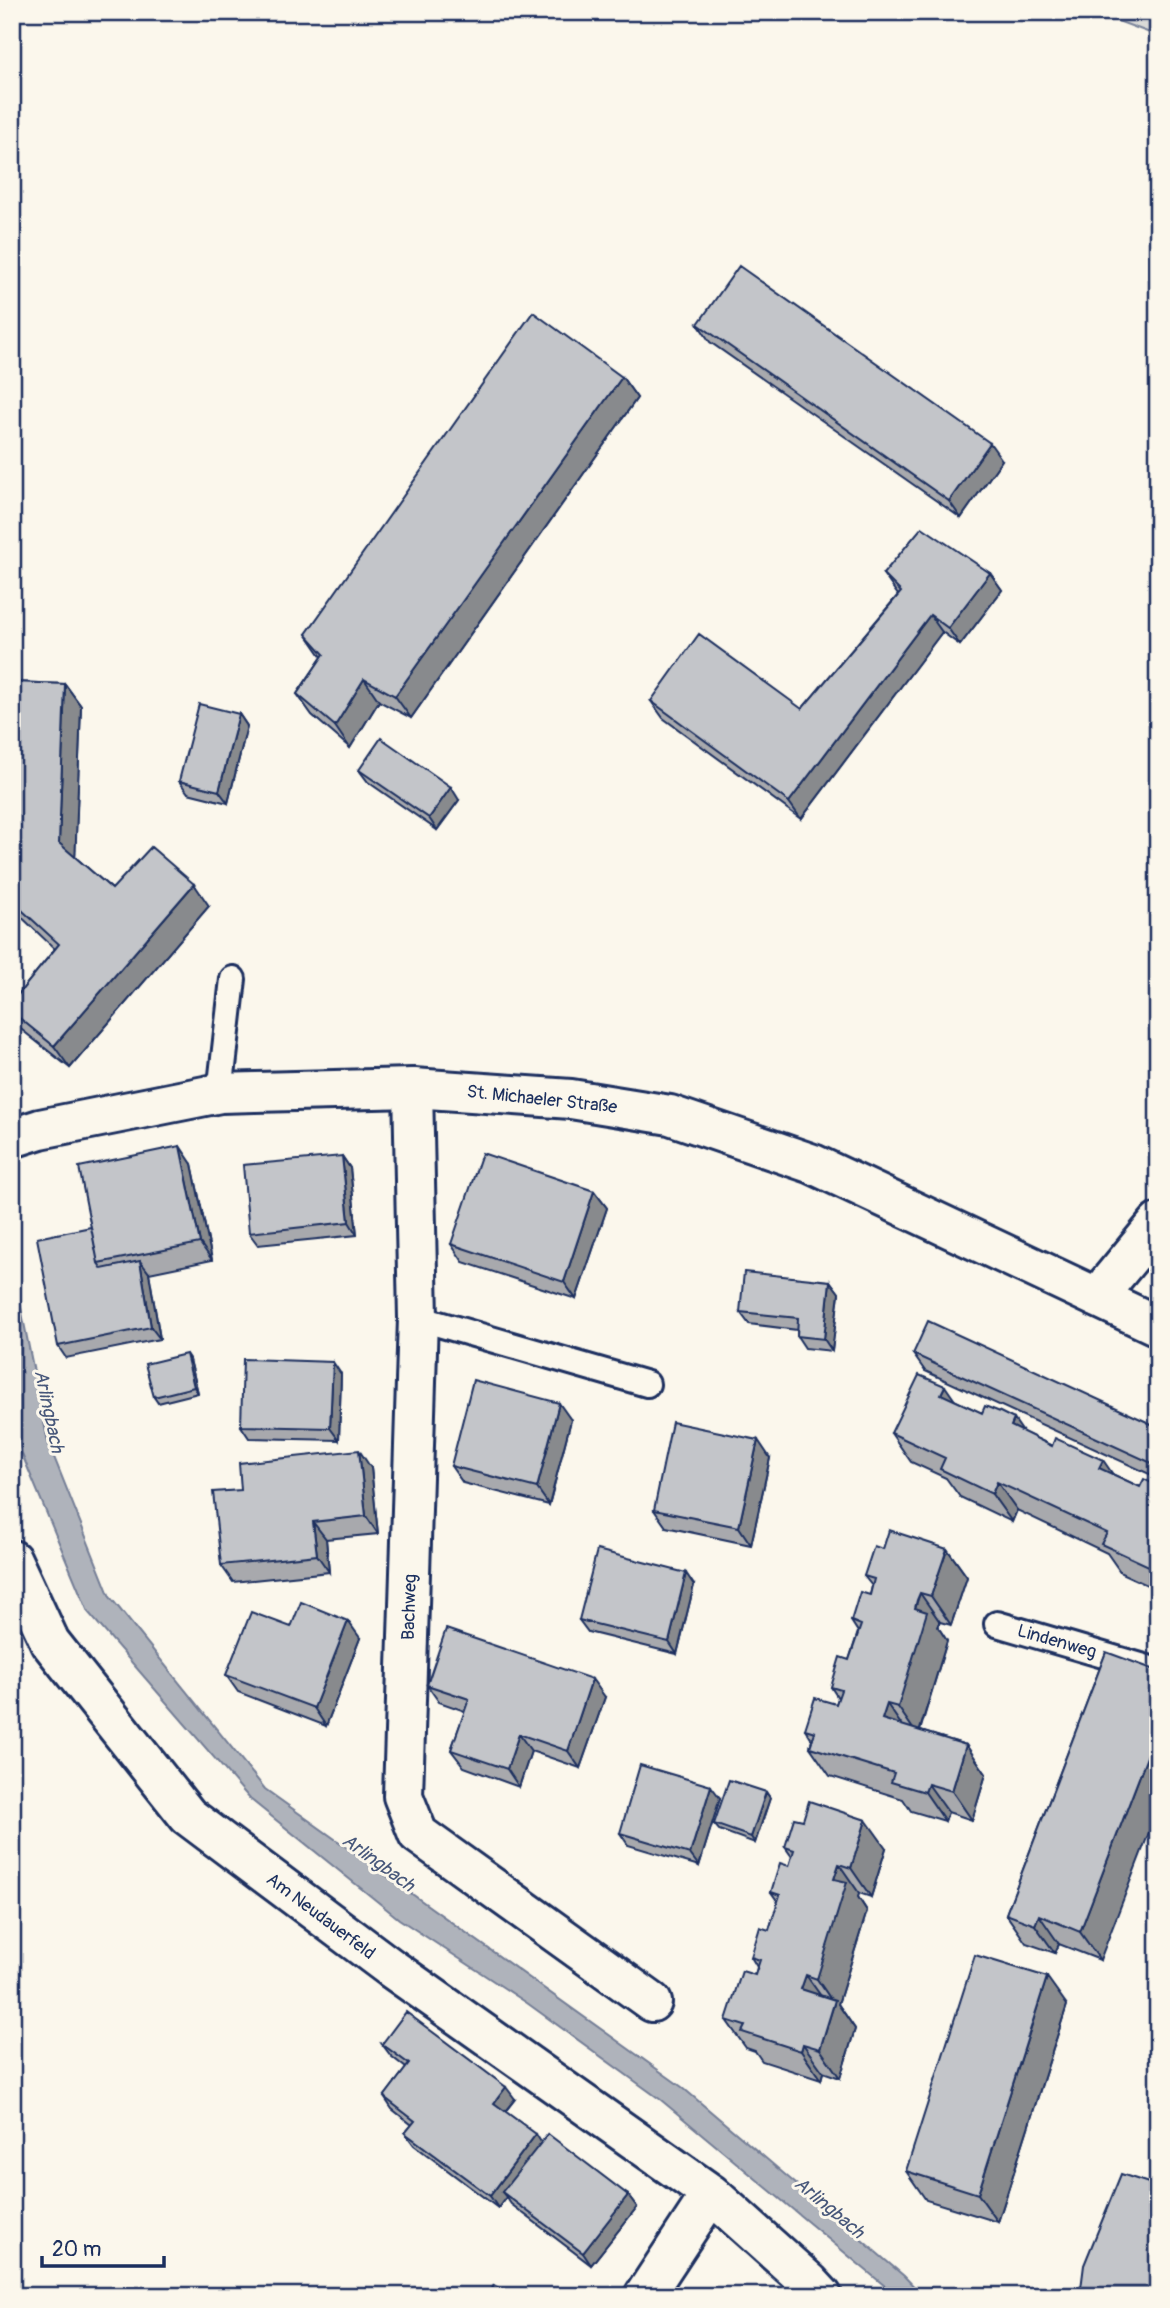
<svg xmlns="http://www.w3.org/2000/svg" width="1170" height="2308" font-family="Pangolin,sans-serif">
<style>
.green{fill:#dadad7;stroke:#7a849a;stroke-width:2}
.water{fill:#afb3bb;stroke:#747e96;stroke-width:2}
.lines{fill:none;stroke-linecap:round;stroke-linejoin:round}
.lane-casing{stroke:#1b2f5e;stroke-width:30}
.street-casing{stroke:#1b2f5e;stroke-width:44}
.secondary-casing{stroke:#1b2f5e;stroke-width:44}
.lane{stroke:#fbf7ec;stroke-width:24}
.street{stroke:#fbf7ec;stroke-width:38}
.secondary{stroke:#fbf7ec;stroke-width:38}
.wall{fill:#a8a9ad;stroke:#1b2f5e;stroke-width:2}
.shaded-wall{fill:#888a8d;stroke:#1b2f5e;stroke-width:2}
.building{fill:#c3c5c9;stroke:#1b2f5e;stroke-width:2}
.labels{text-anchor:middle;stroke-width:6;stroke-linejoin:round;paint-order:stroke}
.street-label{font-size:18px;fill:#1b2f5e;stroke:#fbf7ec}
.water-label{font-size:19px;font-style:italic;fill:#47577a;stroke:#fbf7ec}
</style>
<rect width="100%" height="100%" fill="#fbf7ec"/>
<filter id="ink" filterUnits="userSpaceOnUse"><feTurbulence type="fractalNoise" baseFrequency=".0143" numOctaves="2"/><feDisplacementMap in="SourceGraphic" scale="14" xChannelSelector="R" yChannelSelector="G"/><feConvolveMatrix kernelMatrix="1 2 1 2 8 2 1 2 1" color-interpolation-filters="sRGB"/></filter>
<g filter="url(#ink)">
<path class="green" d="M1094 12H1158V36Z"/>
<path class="water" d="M12 1263 48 1442 110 1597 265 1789 682 2087 904 2276 923 2296H897L661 2100 527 2003 399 1919 250 1799 88 1612 21 1452 12 1408Z"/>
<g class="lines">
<g class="lane-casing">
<path id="lane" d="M220 1093 233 979
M418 1318 647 1384
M997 1624 1158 1671"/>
</g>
<g class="street-casing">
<path id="street" d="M413 1088 418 1318 403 1796 418 1834 652 2002
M1097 1297 1158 1223
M12 1560 50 1642 188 1816 391 1968 711 2194 809 2282 822 2296
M644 2296 711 2194"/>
</g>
<g class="secondary-casing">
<path id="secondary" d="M12 1138 40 1129 220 1093 413 1088 571 1099 670 1115 813 1164 1158 1326"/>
</g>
<use href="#lane" class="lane"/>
<use href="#street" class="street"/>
<use href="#secondary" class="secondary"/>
</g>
<path class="wall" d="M698 324 1002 460 961 518 710 342Z
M622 377 637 398 411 718 379 701 350 748 312 715 297 694 322 657 306 634Z
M990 573 1002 590 960 645 942 632 801 819 663 718 651 701 802 709 898 595 883 574Z
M12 682 65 684 81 706 75 857 112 889 209 906 70 1068 22 1030 12 1016V1002L55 949 12 908Z
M239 714 247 726 228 803 188 793 179 781Z
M359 770 459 800 437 830 368 782Z
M342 1156 350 1168 357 1235 258 1245 249 1233Z
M192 1164 212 1260 149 1273 160 1339 66 1358 58 1346 91 1227Z
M594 1191 607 1208 576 1299 463 1262 451 1244Z
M830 1281 839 1293 832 1351 805 1348 797 1336V1330L749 1324 740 1312Z
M913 1354 1158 1427V1478L925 1371Z
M190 1360 198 1393 158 1403 154 1397Z
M341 1374 339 1440 249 1438 241 1426Z
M954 1400 1140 1487 1158 1486V1590L1121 1573 1107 1553 1017 1510 1012 1522 960 1497 946 1478 911 1462 891 1433Z
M571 1420 549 1505 463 1483 451 1466Z
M770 1458 751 1545 666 1527 654 1510Z
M371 1468 378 1534 326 1539 329 1572 233 1582 221 1565 241 1490Z
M883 1549H947L967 1577 951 1625 940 1622 938 1627 947 1641 920 1731 966 1745 986 1774 972 1820 948 1812 945 1821 911 1811 903 1799 830 1776 810 1747 812 1740 805 1729 836 1704 838 1698 831 1687 849 1660 858 1632 851 1621 870 1595 872 1586 864 1576Z
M694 1585 677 1654 588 1632 579 1620Z
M291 1627 360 1638 326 1726 238 1692 226 1675Z
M1106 1652 1100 1960 1059 1944 1055 1953 1026 1943 1006 1914Z
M427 1685 605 1697 580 1768 531 1751 519 1787 464 1767 451 1750 465 1711 439 1702Z
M766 1792 770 1798 755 1843 719 1830 714 1824Z
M720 1798 699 1866 628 1845 620 1833Z
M785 1847 886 1848 871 1897 859 1893 858 1897 867 1911 838 2004 855 2029 840 2078 823 2072 821 2080 762 2061 755 2051 746 2048 726 2020 755 1975 757 1967 751 1957 769 1930 778 1902 771 1892 789 1866 792 1857Z
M1067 2005 998 2222 926 2200 906 2171Z
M382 2044 515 2099 505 2112 541 2142 628 2195 637 2207 591 2265 511 2204 506 2197 498 2208 414 2145 405 2133 412 2125 392 2109 384 2097 406 2068 391 2056Z"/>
<path class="shaded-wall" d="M622 377 637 398 411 718 395 696Z
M990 443 1002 460 961 518 949 501Z
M990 573 1002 590 960 645 948 628Z
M930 615 942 632 801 819 789 802Z
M364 679 379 701 350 748 335 726Z
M65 684 81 706 75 865 59 843Z
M239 714 247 726 228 803 219 791Z
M451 787 459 800 437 830 429 818Z
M194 884 209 906 70 1068 54 1046Z
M180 1146 192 1164 212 1260 200 1243Z
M342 1156 350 1168 357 1235 349 1222Z
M594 1191 607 1208 576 1299 564 1282Z
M140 1261 149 1273 160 1339 151 1327Z
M830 1281 839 1293 832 1351 824 1339Z
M186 1354 190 1360 198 1393 194 1387Z
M333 1362 341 1374 339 1440 330 1428Z
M945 1386 965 1415 941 1394Z
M559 1403 571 1420 549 1505 537 1488Z
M1014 1419 1034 1448 1011 1426Z
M758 1440 770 1458 751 1545 739 1527Z
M359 1450 371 1468 378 1534 366 1516Z
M1103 1460 1123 1489 1099 1468Z
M997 1482 1017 1510 1012 1522 992 1494Z
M313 1522 326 1539 329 1572 317 1555Z
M947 1549 967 1577 951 1625 931 1596Z
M1158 1557V1575L1153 1568Z
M686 1573 694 1585 677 1654 669 1642Z
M920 1593 940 1622 938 1627 947 1641 918 1736 898 1707 915 1608Z
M348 1621 360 1638 326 1726 314 1708Z
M592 1679 605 1697 580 1768 568 1751Z
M887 1704 907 1733 882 1719Z
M1158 1728V1809L1100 1960 1080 1932Z
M519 1734 531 1751 519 1787 507 1769Z
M966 1745 986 1774 972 1820 952 1791Z
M928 1784 948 1812 945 1821 925 1792Z
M711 1786 720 1798 699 1866 690 1854Z
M766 1792 770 1798 755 1843 751 1837Z
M866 1820 886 1848 871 1897 851 1868Z
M839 1864 859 1893 858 1897 867 1911 838 2004 855 2029 840 2078 820 2049 834 2004 817 1979 834 1879Z
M1039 1915 1059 1944 1055 1953 1035 1925Z
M806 1975 826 2003 801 1989Z
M1047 1977 1067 2005 998 2222 978 2194Z
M803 2044 823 2072 821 2080 801 2051Z
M506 2087 515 2099 502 2115 494 2103Z
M536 2134 544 2147 502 2192 506 2197 498 2208 490 2196Z
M628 2195 637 2207 591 2265 583 2253Z"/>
<path class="building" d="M739 266 990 443 949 501 698 324Z
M533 312 622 377 395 696 364 679 335 726 297 694 324 654 306 634Z
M922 527 990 573 948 628 930 615 789 802 651 701 699 634 802 709 901 592 883 574Z
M12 682 65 684 59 843 112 889 151 847 194 884 54 1046 12 1012V1002L59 944 12 901Z
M199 704 239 714 219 791 179 781Z
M381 738 451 787 429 818 359 770Z
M180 1146 200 1243 98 1263 79 1167Z
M482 1153 594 1191 564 1282 451 1244Z
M342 1156 349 1222 249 1233 243 1165Z
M91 1227 98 1263 102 1269 140 1261 151 1327 58 1346 37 1238Z
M744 1272 830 1281 824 1339 797 1336 798 1318 740 1312Z
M928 1321 1158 1427V1466L913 1354Z
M186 1354 194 1387 154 1397 145 1364Z
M243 1359 333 1362 330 1428 241 1426Z
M919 1375 945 1386 941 1394 982 1413 985 1406 1000 1412 1014 1419 1011 1426 1052 1446 1055 1438 1103 1460 1099 1468 1140 1487 1144 1479 1158 1486V1557L1153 1568 1101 1544 1107 1533 997 1482 992 1494 940 1469 945 1458 891 1433Z
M473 1380 559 1403 537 1488 451 1466Z
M672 1422 758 1440 739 1527 654 1510Z
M359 1450 366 1516 313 1522 317 1555 221 1565 213 1492 241 1490 239 1463Z
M889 1530 947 1549 931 1596 920 1593 917 1600 915 1608 927 1612 898 1707 887 1704 882 1719 966 1745 952 1791 928 1784 925 1792 891 1782 894 1773 810 1747 815 1732 805 1729 815 1698 836 1704 841 1690 831 1687 840 1657 849 1660 861 1625 851 1621 860 1592 870 1595 874 1579 864 1576 874 1546 883 1549Z
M597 1550 686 1573 669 1642 579 1620Z
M301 1602 348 1621 314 1708 226 1675 251 1612 291 1627Z
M446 1629 592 1679 568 1751 519 1734 507 1769 451 1750 469 1699 427 1685Z
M1106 1652 1158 1671V1728L1080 1932 1039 1915 1035 1925 1006 1914Z
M640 1765 711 1786 690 1854 620 1833Z
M729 1780 766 1792 751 1837 714 1824Z
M809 1801 866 1820 851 1868 839 1864 834 1879 847 1882 817 1979 806 1975 801 1989 835 2000 820 2049 803 2044 801 2051 742 2032 745 2026 726 2020 742 1971 755 1975 760 1960 751 1957 760 1927 769 1930 780 1895 771 1892 780 1863 789 1866 794 1850 785 1847 794 1818 803 1820Z
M975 1955 1047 1977 978 2194 906 2171Z
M406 2012 506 2087 494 2103 536 2134 490 2196 405 2133 415 2121 384 2097 409 2064 382 2044Z
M548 2134 628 2195 583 2253 502 2192Z
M1121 2174 1158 2186V2296H1080L1084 2265Z
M494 2285 513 2296H488Z"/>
</g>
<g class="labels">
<g class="street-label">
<text transform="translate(542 1099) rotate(6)" y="6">St. Michaeler Straße</text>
<text transform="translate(409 1607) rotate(-88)" y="6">Bachweg</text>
<text transform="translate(1057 1641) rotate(16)" y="6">Lindenweg</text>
<text transform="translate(321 1916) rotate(37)" y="6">Am Neudauerfeld</text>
</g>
<g class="water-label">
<text transform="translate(50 1411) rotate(78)" y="7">Arlingbach</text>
<text transform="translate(379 1862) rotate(36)" y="7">Arlingbach</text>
<text transform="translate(830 2207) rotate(40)" y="7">Arlingbach</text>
</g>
</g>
<rect width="1170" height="2308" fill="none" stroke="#fbf7ec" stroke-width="42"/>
<rect x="21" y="21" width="1128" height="2266" fill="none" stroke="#1b2f5e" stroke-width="2.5" filter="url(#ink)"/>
<path d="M42 2256v10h122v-10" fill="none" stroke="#1b2f5e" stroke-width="3.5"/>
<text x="52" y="2256" font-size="21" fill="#1b2f5e" stroke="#fbf7ec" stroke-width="5" paint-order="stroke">20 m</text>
</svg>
